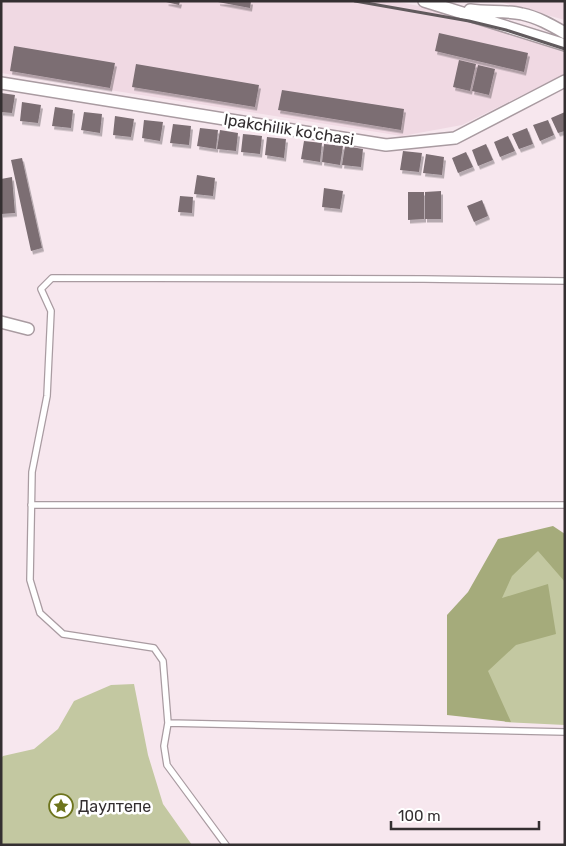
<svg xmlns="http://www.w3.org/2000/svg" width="566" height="846" font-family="Rubik,sans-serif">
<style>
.built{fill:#f0d9e3}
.green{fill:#c3c8a1}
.forest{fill:#a5ab7b}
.building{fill:#7b6e73;filter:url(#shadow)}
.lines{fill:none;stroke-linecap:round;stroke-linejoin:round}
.lane-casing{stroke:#a99ba1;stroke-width:8}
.street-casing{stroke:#a99ba1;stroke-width:14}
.lane{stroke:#fff;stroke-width:5.5}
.street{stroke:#fff;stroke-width:11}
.rail{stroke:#615a5d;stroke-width:3}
.labels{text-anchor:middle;stroke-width:5;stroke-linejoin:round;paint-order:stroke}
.street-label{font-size:16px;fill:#342f31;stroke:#fff}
.poi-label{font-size:16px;fill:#342f31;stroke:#fff;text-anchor:start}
</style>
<defs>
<filter id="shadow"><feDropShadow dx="2" dy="3.5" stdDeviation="0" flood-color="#0004"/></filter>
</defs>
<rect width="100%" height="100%" fill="#f7e7ee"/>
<path class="built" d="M1 1H394L453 13 565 53V74L462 125 402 136 1 73Z
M496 1H565V20Z"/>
<path class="green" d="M541 541 565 569V725L505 722 480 670 494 600 500 575Z
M134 684 148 755 163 804 192 845H1V758L3 756 34 749 58 729 74 701 111 685Z"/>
<path class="forest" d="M553 526 565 534V582L538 551 512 576 502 598 548 584 556 634 516 645 488 671 511 722 447 715V615L468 592 498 539Z"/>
<path class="building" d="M167 1H180L179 5 166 2Z
M218 1H251L250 8 218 2Z
M439 33 528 53 524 72 435 51Z
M14 46 115 63 110 88 10 71Z
M459 60 476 64 470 91 453 87Z
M136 64 259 85 255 107 132 87Z
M478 65 495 69 489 95 472 91Z
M282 90 404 109 401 130 278 110Z
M1 93 15 95 12 113 1 112Z
M22 102 41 105 38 123 20 121Z
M55 107 73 110 71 128 52 126Z
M84 112 102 114 100 133 81 130Z
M565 112V131L558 133 551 118Z
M115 116 134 119 131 137 113 135Z
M144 120 163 122 160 141 142 138Z
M548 120 554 135 540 141 533 125Z
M173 124 191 126 189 145 170 143Z
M200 128 218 130 216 149 197 146Z
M527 128 533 144 519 149 512 134Z
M220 130 238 133 236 151 217 149Z
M243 134 262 136 260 154 241 152Z
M508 136 515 151 500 157 494 142Z
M267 137 286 139 284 158 265 155Z
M304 141 322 143 320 162 301 159Z
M324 144 343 146 340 165 322 162Z
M486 144 493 160 478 166 472 150Z
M345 146 363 149 361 167 342 165Z
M403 151 422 153 419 172 400 170Z
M466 152 473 167 458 173 452 158Z
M426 154 444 157 442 175 423 173Z
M22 158 42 248 31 251 11 160Z
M197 175 215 178 213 196 194 194Z
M12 177 15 213 1 214V179Z
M324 188 343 191 340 209 322 207Z
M441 191V219H425V192Z
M408 192H424V219L408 220Z
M180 196 193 197 192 213 178 212Z
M482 200 488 216 474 222 467 206Z"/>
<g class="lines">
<g class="lane-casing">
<path id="lane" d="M31 505H565
M168 723 565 732
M226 845 167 765 164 746 168 723 163 661 154 648 63 634 40 613 30 580 32 472 47 396 51 311 41 289 52 278 424 279 565 281"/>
</g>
<g class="street-casing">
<path id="street" d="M424 1 565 45
M470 10C487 13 505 10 522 14 537 17 551 25 565 33
M1 83 386 145 455 138 565 81
M1 322 28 329"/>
</g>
<use href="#lane" class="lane"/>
<use href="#street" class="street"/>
<path class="rail" d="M355 1 469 21 506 30 565 49"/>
</g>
<defs>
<g id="sight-ring" transform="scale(1.25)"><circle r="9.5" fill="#fff" stroke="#6d741c" stroke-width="1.5"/><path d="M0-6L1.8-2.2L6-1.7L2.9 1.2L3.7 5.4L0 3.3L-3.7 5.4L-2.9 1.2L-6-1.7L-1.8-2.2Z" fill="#6d741c"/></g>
</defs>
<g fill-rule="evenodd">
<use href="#sight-ring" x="61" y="806"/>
</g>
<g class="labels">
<g class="street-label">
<text transform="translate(289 129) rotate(9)" y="6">Ipakchilik ko'chasi</text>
</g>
<g class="poi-label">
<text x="78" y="812">Даултепе</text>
</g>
</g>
<rect width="566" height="846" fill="none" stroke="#342f31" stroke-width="5"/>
<path d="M391 821v8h148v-8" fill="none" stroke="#342f31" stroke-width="2.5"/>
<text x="398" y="821" font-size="15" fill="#342f31" stroke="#ffffff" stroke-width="4" paint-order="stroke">100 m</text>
</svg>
